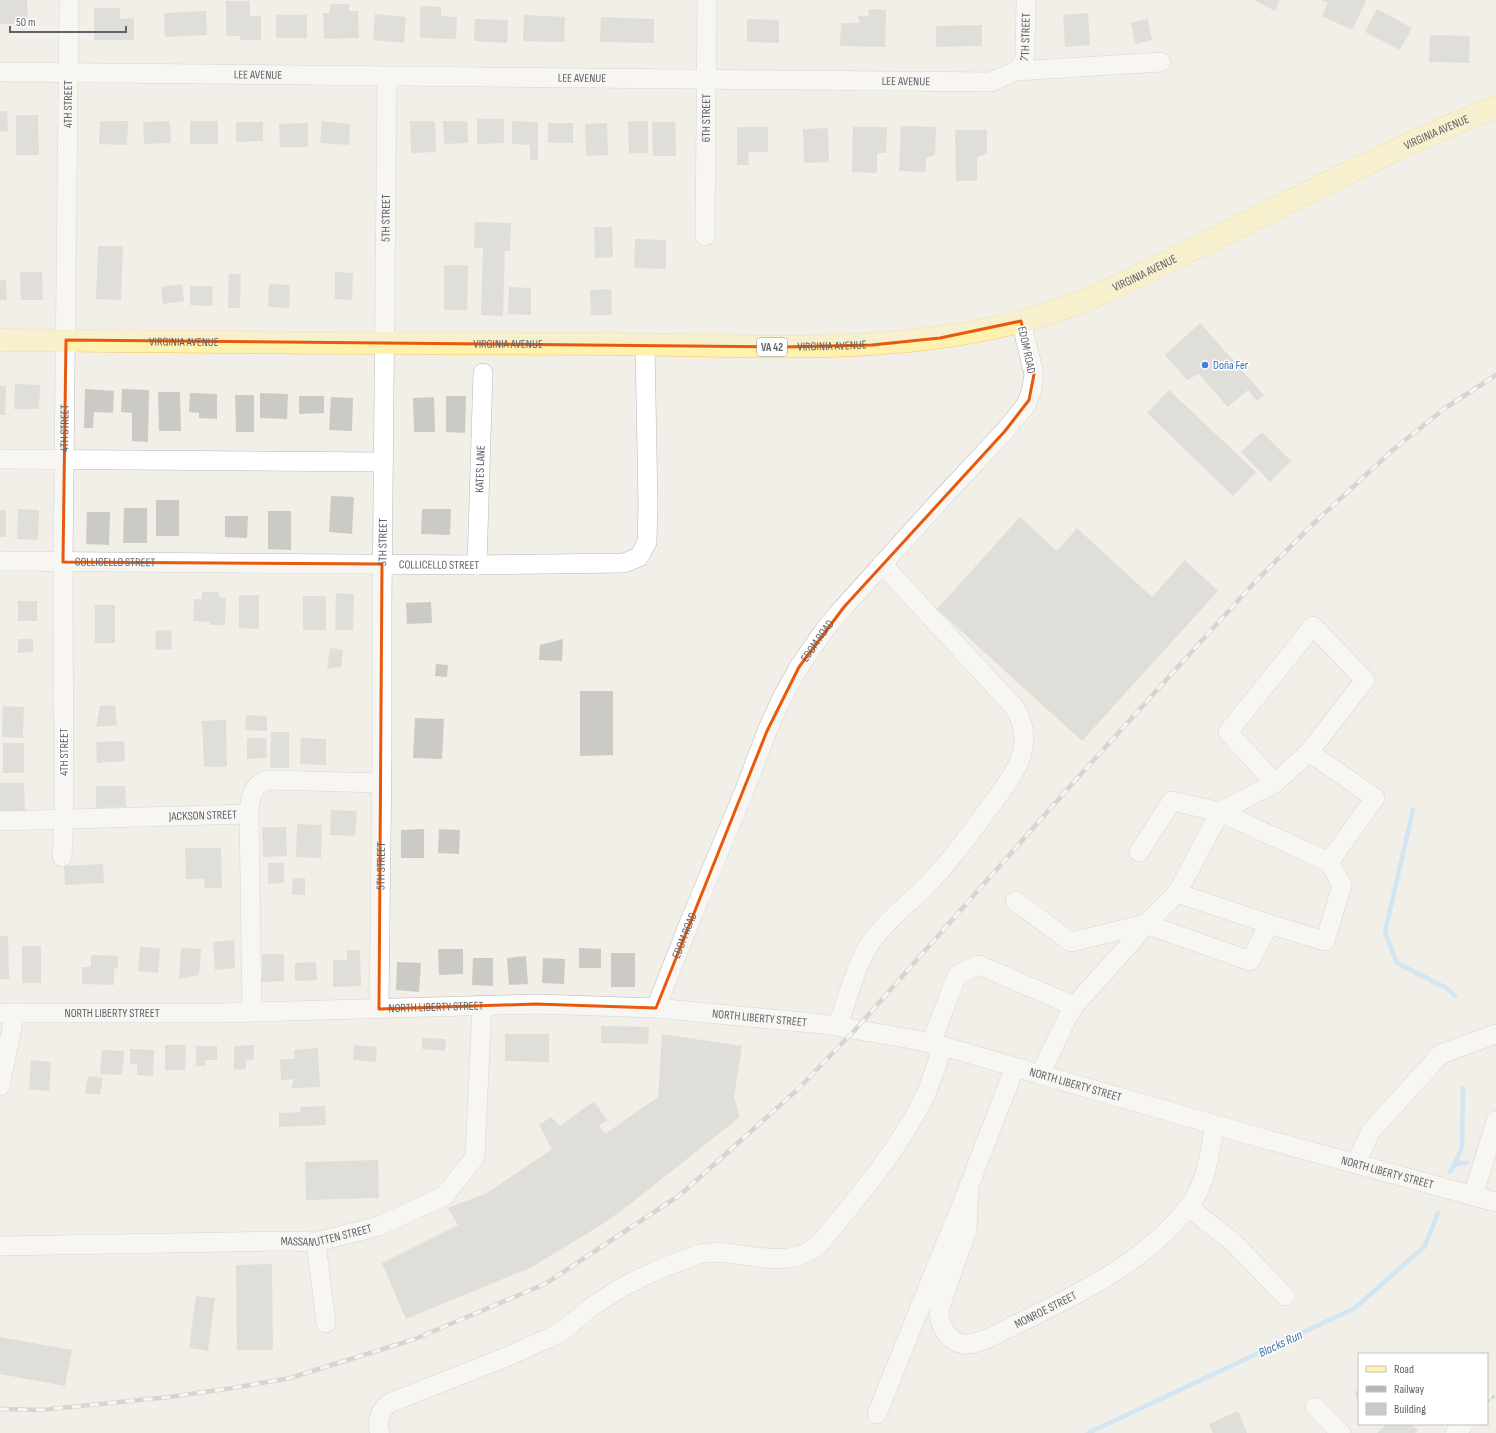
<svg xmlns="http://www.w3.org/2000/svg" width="1496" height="1433" font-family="'Sofia Sans Condensed',sans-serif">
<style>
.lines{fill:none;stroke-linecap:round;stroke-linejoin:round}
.stream{stroke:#aadaff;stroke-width:4.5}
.building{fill:#cccac5}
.minor-casing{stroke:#b5b8bc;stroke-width:20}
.major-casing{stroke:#f2c960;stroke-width:23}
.path{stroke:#9cc7a9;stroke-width:2.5;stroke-dasharray:4 2;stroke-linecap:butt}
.minor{stroke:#fff;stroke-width:19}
.major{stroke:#fff2af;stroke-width:22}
.rail-casing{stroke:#b6b7b8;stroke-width:4.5}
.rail{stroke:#fff;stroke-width:3;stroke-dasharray:9;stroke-linecap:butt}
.marked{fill:none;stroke:#e8590c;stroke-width:3;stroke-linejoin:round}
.shop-dot{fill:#3f7fe0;stroke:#fff;stroke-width:1.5}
.labels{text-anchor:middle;stroke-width:3;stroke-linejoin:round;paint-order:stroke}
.shield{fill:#fff;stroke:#8f9295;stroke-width:1}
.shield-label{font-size:11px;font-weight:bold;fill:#5f6368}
.street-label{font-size:12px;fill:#5f6368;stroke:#fff}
.shop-label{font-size:12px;fill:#366cbe;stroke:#fff;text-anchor:start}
.water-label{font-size:13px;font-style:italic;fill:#4174aa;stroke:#fff}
</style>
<rect width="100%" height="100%" fill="#f1efe8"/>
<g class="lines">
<path class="stream" d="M1413 810 1385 932 1397 963 1448 989 1455 996
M1455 1164 1462 1147 1463 1088
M1450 1172 1455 1164 1467 1163
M1088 1433 1355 1308 1425 1246 1438 1213"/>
</g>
<path class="building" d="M0 0H27L28 24H0Z
M1254 0H1280L1275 11Z
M1321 0H1364L1366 1 1352 30 1322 16 1328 3Z
M226 1H250V16H261V40H240V36H226Z
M330 4H349V11H358L359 38 324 39 323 13H330Z
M420 6 441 7V16L457 17 456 39 420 38Z
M94 8H120V19L134 18V40H94Z
M869 9 886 10 885 47 840 46 841 23H860L858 16H868Z
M1377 9 1412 28 1400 50 1365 32Z
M206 11 207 35 165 37 164 13Z
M1088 13 1090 45 1065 47 1063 15Z
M375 14 406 17 404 43 373 40Z
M276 15H307V38H276Z
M524 15 565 17 564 42 523 41Z
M601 17 654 19V43L600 42Z
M475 19 508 20 507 43 474 41Z
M747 19 779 20V43L747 42Z
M1148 19 1152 40 1135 44 1131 23Z
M982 25V46L936 47V26Z
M1430 35 1470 36 1469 63 1429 62Z
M0 111H7L8 131 0 132Z
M16 115H38L39 155H16Z
M477 119H504V143L477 144Z
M100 121H128L127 145 99 144Z
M170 121 171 143 144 144 143 122Z
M190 121H218V144H190Z
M322 121 350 124 349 145 320 143Z
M410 121H435L436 152 411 153Z
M443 121H467L468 143 444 144Z
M512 121 538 122V160H530V145L512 144Z
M628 121H648V153H629Z
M236 122H263V141L236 142Z
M652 122H675L676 156H653Z
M308 123V147H280L279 124Z
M548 123H573V143H548Z
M607 123 608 155 586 156 585 124Z
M901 126 936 127 935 155 926 158V172L899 171Z
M737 127H768V152H748L749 165H737Z
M853 127H887L886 153H877V173L852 172Z
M828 128 829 162 804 163 803 129Z
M955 130H987V153L977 157V181H956Z
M475 222 511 223 510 251H505L503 316 481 315 483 248H474Z
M594 227H612L613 257 595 258Z
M635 239 666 240V269L634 268Z
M98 246H123L121 300 96 299Z
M444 265H468L467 310H444Z
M20 272H42L43 300H21Z
M335 272 353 273 352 300 335 299Z
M229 274H241L240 308H228Z
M0 280H6L7 300H0Z
M182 284 184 301 163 304 161 287Z
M269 284 290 285 289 308 268 307Z
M190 286H213L212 306 190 305Z
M509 287 531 288V315L508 314Z
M611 289 612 315H591L590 290Z
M1200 323 1264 395 1257 401 1248 390 1228 407 1199 374 1187 380 1165 355Z
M15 384 40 385 39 409H14Z
M0 386H6L5 415H0Z
M85 389 114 391 113 413 94 412 93 428H84Z
M122 389 149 390 148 442 132 441V413L121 412Z
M1169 390 1256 472 1233 496 1147 413Z
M158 392H180L181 431H159Z
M190 393 217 394V419L199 418V413L189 412Z
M260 393 288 394 287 419 260 418Z
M235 395H254V432H236Z
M299 396H324V413L299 414Z
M446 396H466L465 433 446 432Z
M331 397 353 398 352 431 329 430Z
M434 397 435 432H414L413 398Z
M1262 432 1291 461 1270 482 1241 452Z
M331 496 354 497 352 534 329 532Z
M156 500H179V536H156Z
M124 508H147V543H123Z
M18 509 39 510 38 540 17 539Z
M422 509H451L450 535 421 534Z
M0 510H6V537H0Z
M268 511H291V550L268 549Z
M87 512H110L109 545 86 544Z
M225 516H248L247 538 225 537Z
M1020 517 1057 551 1077 528 1152 597 1185 560 1218 591 1082 741 937 609Z
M202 592H219V597L226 598 225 625H210V622L193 621 194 599H202Z
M336 593 354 594 353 630H335Z
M239 595H259V629L239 628Z
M303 596H326V630H303Z
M18 601H37V621H18Z
M431 602 432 623 407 624 406 603Z
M95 605H115V643H95Z
M171 630 172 649 156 650 155 631Z
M18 639H33V652L18 653Z
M563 639 562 661 539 660 540 645Z
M330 648 343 650 341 667 327 669Z
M436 664 448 665 447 677 435 676Z
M580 691H613V755L580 756Z
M115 705 117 725 96 727 100 706Z
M3 706 24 707 23 738 2 737Z
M246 715 267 716V731L245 730Z
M415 718 444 719 442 759 413 758Z
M226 720 227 767H204L202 721Z
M271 732H289V768H270Z
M247 738H266L267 758 247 759Z
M301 738 326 739V765L300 764Z
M124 741 125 761 97 763 96 742Z
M3 743H24V773H3Z
M0 783H24L25 811 0 812Z
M96 786H125L126 807 96 808Z
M331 810 357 811 355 836 330 835Z
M297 824 322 825 321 858 296 857Z
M262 827H286L287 856 263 857Z
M424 829V858H401V830Z
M439 829 460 830 459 854 438 853Z
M185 848H221L222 888H205L204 879H186Z
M268 863H284V883L268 884Z
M103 864 104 883 65 885 64 866Z
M293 878H305V895H292Z
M0 936H8L9 979H0Z
M234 940 235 968 215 970 213 942Z
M22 946H41V983H22Z
M140 947 160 948 158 973 138 971Z
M181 948 201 949 199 975 179 979Z
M579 948 601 949V968H579Z
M438 949H463V974L439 975Z
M347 950H360L361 986 333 987V960H347Z
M611 953H635V987H611Z
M262 954H284V981L262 982Z
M91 955 118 956V968L114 969V985L82 984V967H91Z
M526 956 528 984 509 985 507 958Z
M473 958H493V986L472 985Z
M543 958 565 959 564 984 542 983Z
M316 962 317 980 295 981V963Z
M397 962 421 963 419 992 396 990Z
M601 1026 649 1027 648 1044 601 1043Z
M505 1034H549V1062L505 1061Z
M662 1034 742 1046 734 1097 740 1117 625 1208 601 1225 532 1267 406 1319 382 1263 458 1225 448 1208 487 1193 552 1149 539 1125 551 1117 560 1126 594 1101 607 1120 599 1126 605 1134 658 1097Z
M422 1038 446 1039 445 1051 422 1049Z
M165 1045H186L185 1070H165Z
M254 1045V1060H246V1069L234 1070V1046Z
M354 1045 377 1047 376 1062 353 1060Z
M196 1046H217V1060H205V1066H196Z
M318 1048 320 1087 291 1088 294 1079 281 1080 280 1059H295L294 1050Z
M130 1049 154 1050 153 1076 137 1075V1064H130Z
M102 1050 124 1051 122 1075 100 1074Z
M31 1060 51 1062 49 1091 29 1089Z
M88 1076 103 1078 100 1095 85 1093Z
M325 1106 326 1125 279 1127V1113L301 1112 300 1107Z
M378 1160 379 1198 306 1200 305 1162Z
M272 1264 273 1350H237L236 1265Z
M196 1296 215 1298 208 1351 189 1348Z
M0 1337 72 1350 65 1386 0 1374Z
M1359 1390V1403L1354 1392Z
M1238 1411 1247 1433H1213L1209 1424Z
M1387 1424H1412L1418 1431 1415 1433H1377Z"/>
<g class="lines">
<g class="minor-casing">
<g id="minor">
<path id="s1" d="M1016 71 1023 63 1025 56 1026 0"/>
<path id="s2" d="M0 72 991 82 1016 71 1161 62"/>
<path id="s3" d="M705 236 707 0"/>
<path d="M0 459 383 462"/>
<path id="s4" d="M0 561 477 565 624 563 639 557 647 542 648 505 645 345"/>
<path id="s5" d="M477 565 483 373"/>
<path id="s6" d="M0 821 249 814"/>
<path d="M1139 852 1172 801 1220 812 1329 862"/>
<path id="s7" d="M62 857 64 819 63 562 69 0"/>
<path d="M1015 901 1071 942 1146 924 1250 961 1269 924 1177 893"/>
<path d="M1269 924 1325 941 1342 885 1329 862 1375 798 1309 752"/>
<path id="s8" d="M656 1008 688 926 744 792 767 731 782 698 799 667 826 628 844 607 945 495 1005 431 1026 405 1032 389 1034 374 1021 321"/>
<path id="s9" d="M379 1009 382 759V604L387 76"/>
<path d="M252 1012 249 814C250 799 252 782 270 780L382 783"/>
<path id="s10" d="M0 1013H219L536 1004 656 1008 823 1024 911 1039 943 1046 1015 1067 1265 1139 1496 1202"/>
<path d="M837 1026C848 1000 855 965 871 942 886 921 908 904 926 886 950 862 969 835 989 808 1012 777 1038 747 1015 708L882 564"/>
<path d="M931 1043 957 975 979 965 1074 1006"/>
<path d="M1040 1075 1066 1020 1074 1006 1135 938 1146 924 1177 893 1220 812 1275 783 1309 752 1365 680 1313 626 1228 732 1275 783"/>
<path d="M0 1086 15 1013"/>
<path d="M1356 1164 1370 1132 1441 1054 1496 1034"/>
<path id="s11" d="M969 1186 967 1230 939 1310C939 1325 947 1341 963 1344 979 1346 1003 1330 1017 1324 1057 1304 1100 1284 1136 1257 1156 1242 1177 1223 1192 1202 1207 1181 1210 1150 1215 1125"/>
<path d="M1473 1196 1496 1121"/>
<path d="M1188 1207 1233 1242 1285 1296"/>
<path d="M316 1242 326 1323"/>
<path id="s12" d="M0 1246 287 1241 316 1242 379 1226 444 1196 475 1157 482 1005"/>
<path d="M1315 1407 1341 1433"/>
<path d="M877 1414 969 1186 1015 1067"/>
<path d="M380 1433C376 1421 380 1411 389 1403L504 1358 549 1338 564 1330 591 1307 624 1286 657 1270 699 1254C739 1246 787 1276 821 1242 858 1197 896 1153 923 1100 931 1083 937 1064 943 1046"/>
<path d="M1455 1433 1464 1424"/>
</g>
</g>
<g class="major-casing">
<g id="major">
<path id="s13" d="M0 340C204 342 409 344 613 344 755 345 891 357 1030 319 1092 302 1150 270 1208 242 1303 195 1397 146 1496 107"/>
</g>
</g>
<path class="path" d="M1487 1402 1496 1395"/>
<use href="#minor" class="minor"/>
<use href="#major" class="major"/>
<g class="rail-casing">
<path id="rail" d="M0 1409 42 1410 169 1397 233 1388 290 1378 415 1339 545 1284 680 1195 797 1090 855 1030 1072 784 1254 583 1312 525 1394 449 1444 409 1496 375"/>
</g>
<use href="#rail" class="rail"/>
</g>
<path d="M0 0H1496V1433H0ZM1021 321 1034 374 1029 400 1005 431 844 607 799 667 767 731 656 1008 536 1004 379 1009 382 564 63 562 66 340 782 347 872 345 940 338Z" fill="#f1efe8" fill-opacity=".55" fill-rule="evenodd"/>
<path class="marked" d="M1021 321 1034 374 1029 400 1005 431 844 607 799 667 767 731 656 1008 536 1004 379 1009 382 564 63 562 66 340 782 347 872 345 940 338Z"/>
<circle class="shop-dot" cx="1205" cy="365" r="4"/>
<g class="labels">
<rect class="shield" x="757" y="338" width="30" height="18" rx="3"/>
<g class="shield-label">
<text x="772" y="351">VA 42</text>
</g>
<g class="street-label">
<text dy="4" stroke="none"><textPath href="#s1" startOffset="37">7TH STREET</textPath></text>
<text dy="4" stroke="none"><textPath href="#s2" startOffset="258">LEE AVENUE</textPath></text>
<text dy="4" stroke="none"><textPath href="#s2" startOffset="582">LEE AVENUE</textPath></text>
<text dy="4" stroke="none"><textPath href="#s2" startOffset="906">LEE AVENUE</textPath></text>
<text dy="4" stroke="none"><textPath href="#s7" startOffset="753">4TH STREET</textPath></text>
<text dy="4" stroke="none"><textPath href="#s3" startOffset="118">6TH STREET</textPath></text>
<text dy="4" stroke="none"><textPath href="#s13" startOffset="1480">VIRGINIA AVENUE</textPath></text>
<text dy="4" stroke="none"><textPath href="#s9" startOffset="791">5TH STREET</textPath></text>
<text dy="4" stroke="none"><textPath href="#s13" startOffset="1156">VIRGINIA AVENUE</textPath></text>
<text dy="4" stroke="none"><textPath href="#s13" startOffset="184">VIRGINIA AVENUE</textPath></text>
<text dy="4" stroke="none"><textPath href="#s13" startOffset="508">VIRGINIA AVENUE</textPath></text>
<text dy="4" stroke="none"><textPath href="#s13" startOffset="832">VIRGINIA AVENUE</textPath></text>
<text transform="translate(1027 350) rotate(78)" y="4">EDOM ROAD</text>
<text dy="4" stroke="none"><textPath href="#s7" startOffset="429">4TH STREET</textPath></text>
<text dy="4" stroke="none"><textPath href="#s5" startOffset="96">KATES LANE</textPath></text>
<text dy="4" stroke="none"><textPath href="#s9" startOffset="467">5TH STREET</textPath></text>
<text dy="4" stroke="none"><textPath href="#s4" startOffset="115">COLLICELLO STREET</textPath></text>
<text dy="4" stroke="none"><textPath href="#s4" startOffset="439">COLLICELLO STREET</textPath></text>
<text dy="4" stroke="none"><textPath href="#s8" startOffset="402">EDOM ROAD</textPath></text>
<text transform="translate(64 752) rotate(-90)" y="4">4TH STREET</text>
<text dy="4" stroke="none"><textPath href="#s6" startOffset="203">JACKSON STREET</textPath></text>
<text dy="4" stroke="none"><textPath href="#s9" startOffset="143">5TH STREET</textPath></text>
<text dy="4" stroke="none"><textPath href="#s8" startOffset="78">EDOM ROAD</textPath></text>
<text dy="4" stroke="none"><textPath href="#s10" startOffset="436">NORTH LIBERTY STREET</textPath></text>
<text dy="4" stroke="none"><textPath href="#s10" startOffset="112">NORTH LIBERTY STREET</textPath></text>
<text dy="4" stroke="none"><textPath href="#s10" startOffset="760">NORTH LIBERTY STREET</textPath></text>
<text dy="4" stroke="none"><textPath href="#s10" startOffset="1084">NORTH LIBERTY STREET</textPath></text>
<text dy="4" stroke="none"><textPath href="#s10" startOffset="1408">NORTH LIBERTY STREET</textPath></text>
<text dy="4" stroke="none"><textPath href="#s12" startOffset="327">MASSANUTTEN STREET</textPath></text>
<text dy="4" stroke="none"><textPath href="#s11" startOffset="264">MONROE STREET</textPath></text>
</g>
<g class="shop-label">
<text x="1213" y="369">Doña Fer</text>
</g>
<g class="water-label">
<text transform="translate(1280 1343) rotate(-25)" y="5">Blacks Run</text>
</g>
</g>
<rect x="1358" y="1353" width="130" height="72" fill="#ffffff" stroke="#bfc1c3"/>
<rect x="1366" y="1366" width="20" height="6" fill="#fff2af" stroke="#bfc1c3"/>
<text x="1394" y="1373" font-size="12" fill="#5f6368">Road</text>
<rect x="1366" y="1386" width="20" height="6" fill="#b6b7b8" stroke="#bfc1c3"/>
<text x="1394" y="1393" font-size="12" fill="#5f6368">Railway</text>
<rect x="1366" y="1403" width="20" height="12" fill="#cccac5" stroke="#bfc1c3"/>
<text x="1394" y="1413" font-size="12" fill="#5f6368">Building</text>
<path d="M10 26v6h116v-6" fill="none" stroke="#5f6368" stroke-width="2"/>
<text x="16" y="26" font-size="12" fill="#5f6368" stroke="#ffffff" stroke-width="3" paint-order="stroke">50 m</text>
</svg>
